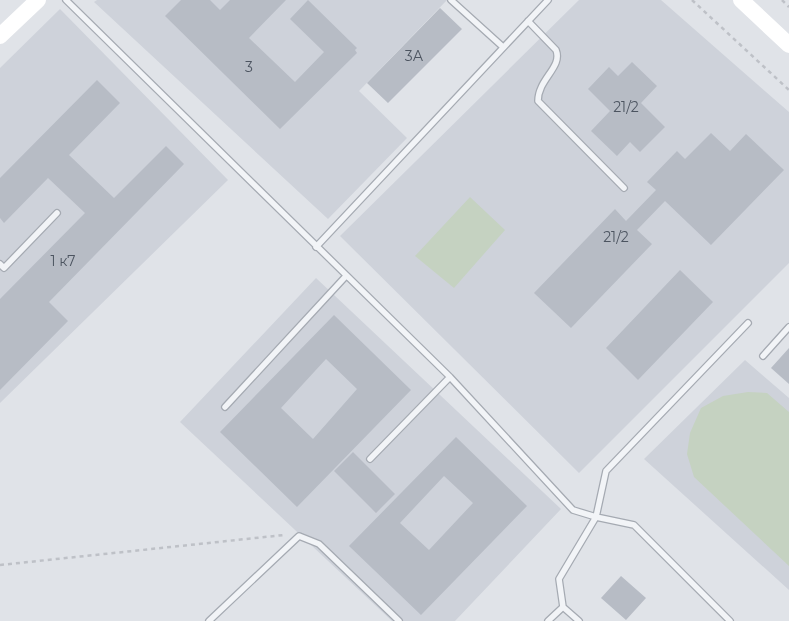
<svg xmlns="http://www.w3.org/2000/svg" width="789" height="621" font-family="Montserrat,sans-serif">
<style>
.built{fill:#ced2da}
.green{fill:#c5d2c1}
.building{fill:#b7bcc5;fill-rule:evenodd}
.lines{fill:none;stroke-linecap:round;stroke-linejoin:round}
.lane-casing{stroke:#a5aab2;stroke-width:8}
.path{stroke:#bec1c7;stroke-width:2.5;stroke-dasharray:4 4;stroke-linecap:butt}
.lane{stroke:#f2f4f7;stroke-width:5.5}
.secondary{stroke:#fff;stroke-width:16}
.labels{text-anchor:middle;stroke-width:4.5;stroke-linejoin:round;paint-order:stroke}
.number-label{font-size:14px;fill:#4c5460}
</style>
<rect width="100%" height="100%" fill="#e0e3e8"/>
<path class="built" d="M97 0H447L359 91 407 138 328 219 94 2Z
M579 0H661L789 112V263L579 473 340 236Z
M60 9 228 180 0 403V68Z
M316 278 561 509 455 621H392L180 422Z
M745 360 789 398V590L644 459Z"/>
<path class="green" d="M470 197 505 230 454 288 415 256Z
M748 392 767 393 789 412V566L694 477 687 454 690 433 701 408 723 396Z"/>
<path class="building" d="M181 0H210L220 10 230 0H286L249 38 295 82 324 52 290 19 308 0 357 48 355 50 357 53 280 129 165 16Z
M440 8 462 29 388 103 367 83Z
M632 62 657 86 641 103 665 127 640 152 630 142 617 156 591 131 610 111 588 89 609 67 618 76Z
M97 80 120 103 69 155 114 198 166 146 184 164 49 302 68 321 0 390V299L85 213 48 178 4 223 0 218V178Z
M711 133 730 151 746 134 784 170 711 245 665 201 637 230 652 244 571 328 534 293 615 209 626 221 656 190 647 182 677 151 685 159Z
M680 270 713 302 638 380 606 348Z
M334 315 411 390 297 507 220 432ZM326 359 357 389 313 439 281 408Z
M789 348V384L771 368Z
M456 437 527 506 421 615 349 546ZM444 476 473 503 429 550 400 523Z
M353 452 395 494 376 513 334 471Z
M621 576 646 598 626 620 601 598Z"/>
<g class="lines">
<g class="lane-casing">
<path id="lane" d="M66 0 450 377 573 510 596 517 634 525 730 621
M451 0 503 47
M528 21 556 50C563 67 538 79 538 101L624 188
M316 247 548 0
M0 264 4 268 57 213
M763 356 789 327
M225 407 346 276
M370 459 450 377
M209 621 299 536 319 544 399 621
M548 621 563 607
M579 621 563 607 559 579 596 517 606 471 748 323"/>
</g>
<path class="path" d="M692 0 789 90
M782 0 789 7
M0 565 284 535"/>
<use href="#lane" class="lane"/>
<path class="secondary" d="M741 0 789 45
M0 36 38 0"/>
</g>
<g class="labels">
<g class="number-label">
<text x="414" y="61">3А</text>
<text x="249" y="72">3</text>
<text x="626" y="112">21/2</text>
<text x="616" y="242">21/2</text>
<text x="63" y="266">1 к7</text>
</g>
</g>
</svg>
